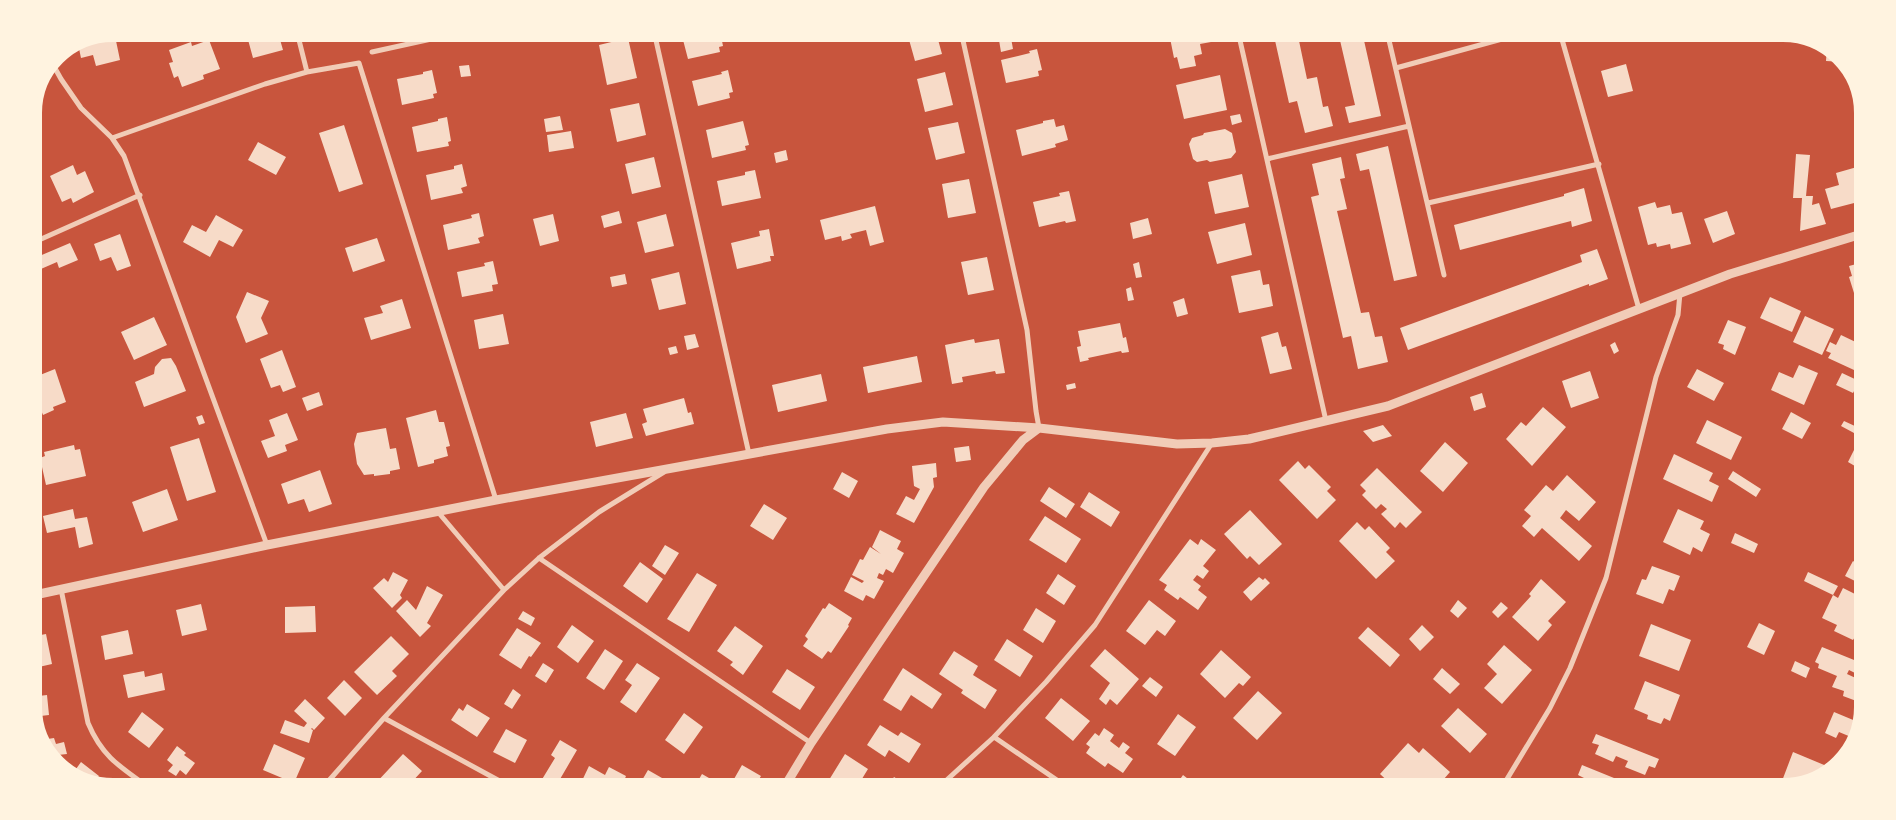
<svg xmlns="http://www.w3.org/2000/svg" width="1896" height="820" font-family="'PT Sans',sans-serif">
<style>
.building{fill:#f7dbc8}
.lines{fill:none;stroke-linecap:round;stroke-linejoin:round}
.minor{stroke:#f1ccb7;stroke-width:5}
.tertiary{stroke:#f1ccb7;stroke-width:9}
.rim{fill:none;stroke:#fff3e0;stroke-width:6}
</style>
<rect width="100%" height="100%" fill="#c8553d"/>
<path class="building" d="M82 36H115L120 60 96 66 93 55 81 58 77 39Z
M117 36H134L135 38 118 42Z
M247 36H279L283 50 253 58Z
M682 36H721L723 46 719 47 720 52 688 59Z
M908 36H937L942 54 915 61Z
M1177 36H1210L1211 42 1200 44 1202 54 1194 56 1196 66 1180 69 1177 57 1174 58 1170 38Z
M1274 36H1298L1307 79 1317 77 1323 107 1328 106 1333 126 1305 133 1297 101 1289 103Z
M1339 36H1363L1381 116 1349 123 1345 107 1355 105Z
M1410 36H1425V37L1411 41Z
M1591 36H1609L1608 42Z
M628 38 637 78 607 85 599 45Z
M1011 38 1013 49 1001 52 999 40Z
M209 40 220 69 203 75 204 79 182 87 178 76 174 78 169 63 173 62 169 50 191 42 192 46Z
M1827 46 1844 60V62L1826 61Z
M1037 49 1042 70 1038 71 1039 76 1006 83 1001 60 1030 53 1029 51Z
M1626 64 1633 91 1608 97 1601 71Z
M469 65 471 76 461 77 459 66Z
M432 70 437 93 433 94 434 98 402 105 397 79 423 74V72Z
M728 70 733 92 729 93 730 98 698 106 692 81 722 74 721 72Z
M945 72 953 105 925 112 917 79Z
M1220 75 1227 110 1184 119 1176 85Z
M639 103 646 135 617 142 610 109Z
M1240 114 1242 122 1232 125 1230 116Z
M560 116 563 130 546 132 544 119Z
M447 117 451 141 448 142 449 146 417 152 412 127 438 121V119Z
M1054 119 1056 127 1064 125 1068 140 1055 144 1056 147 1022 156 1016 130 1043 123V121Z
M743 121 749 145 745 146 746 150 712 158 706 130Z
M958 122 965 153 936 160 928 128Z
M344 125 363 184 339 192 319 133Z
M1225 129 1232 133 1236 152 1231 158 1210 162 1207 160 1197 162 1193 159 1189 144 1192 138 1203 135 1204 133Z
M571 131 574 148 549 152 547 135Z
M258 142 286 157 276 175 248 160Z
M1388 146 1417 276 1394 281 1369 169 1360 171 1356 154Z
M786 150 788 160 776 163 774 153Z
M1796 154 1810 155 1806 196H1813L1812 205 1819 203 1826 224 1800 231 1802 198H1793Z
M30 157 40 162 30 184Z
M654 157 661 187 632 194 625 164Z
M1341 157 1345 178 1340 179 1347 209 1337 211 1361 313 1369 312 1375 337 1382 336 1388 362 1358 369 1351 336 1343 338 1311 197 1319 195 1312 164Z
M462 164 467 186 461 188 463 193 431 200 426 175 454 169V166Z
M73 165 77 175 85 171 94 192 73 203 71 198 62 202 50 176Z
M1857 167 1864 194 1856 196 1858 202 1831 209 1825 189 1839 185 1836 173Z
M755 170 761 198 722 206 717 181 745 175V172Z
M1242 174 1249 207 1215 214 1208 182Z
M969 179 976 213 948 218 942 184Z
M1584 188 1592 221 1572 227 1571 221 1460 250 1454 225 1564 196V194Z
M1069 191 1076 221 1066 223 1065 221 1039 227 1033 202 1060 196 1059 193Z
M30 196H34L31 213 30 212Z
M1655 202 1657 208 1670 205 1672 214 1682 212 1691 244 1671 249 1670 244 1657 247 1656 243 1648 245 1638 207Z
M875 206 884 242 870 246 866 230 850 234 852 238 842 241 841 236 825 240 820 220Z
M619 211 622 223 604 228 601 216Z
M1727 211 1735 234 1713 243 1704 219Z
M479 213 484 236 478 238 480 243 448 250 443 225 472 218 471 215Z
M553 214 559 241 540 246 533 219Z
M666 214 674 246 645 253 637 222Z
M216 215 243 230 233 247 219 240 210 257 183 242 192 225 206 232Z
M1148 218 1152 234 1133 239 1130 223Z
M1245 223 1252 255 1217 264 1208 232Z
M769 229 774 256H770L771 261 737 269 731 243 760 236 759 231Z
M120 234 131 266 117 271 111 257 100 261 94 244Z
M377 238 385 261 353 272 345 248Z
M70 243 78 260 59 268 57 262 34 272 30 260Z
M1597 249 1608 279 1589 286V284L1408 350 1400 328 1582 262 1580 255Z
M987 257 994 290 968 295 961 262Z
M493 261 498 284 492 285 493 291 462 297 457 272 485 266 484 263Z
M1139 262 1142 277 1136 278 1133 264Z
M1864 262V289L1854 293 1849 277 1852 276 1849 266Z
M1260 270 1263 285 1269 284 1273 306 1239 313 1231 276Z
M679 272 686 304 659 310 651 279Z
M625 274 627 284 612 287 610 277Z
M1131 287 1134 300 1128 301 1126 289Z
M247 292 269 301 261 318 268 334 246 343 236 317Z
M1770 297 1801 311 1792 332 1760 318Z
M1184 298 1188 314 1177 317 1173 302Z
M402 299 411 328 371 340 364 318 383 313 380 306Z
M30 311 35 324 30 325Z
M503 314 509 344 479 349 474 320Z
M1805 316 1834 329 1822 355 1793 342Z
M154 317 167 345 134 360 121 332Z
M1728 320 1746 327 1735 355 1723 349 1724 345 1718 343Z
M1120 323 1123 338 1126 337 1129 352 1122 353 1121 351 1088 358 1089 360 1080 362 1077 347 1081 346 1078 331Z
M1278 332 1282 347 1286 346 1292 369 1270 374 1261 337Z
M695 334 699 347 687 350 684 336Z
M1841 335 1864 346V350L1854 370 1828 358 1831 353 1826 351 1830 342 1836 345Z
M974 339 975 343 999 339 1005 373 996 374 995 371 962 377 963 382 952 384 945 345Z
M1615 342 1619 351 1614 354 1610 345Z
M676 346 678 353 670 355 668 348Z
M282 350 296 387 283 392 280 385 271 388 260 359Z
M917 356 922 382 868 393 863 367Z
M171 358 176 366 186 391 144 407 135 382 154 374 155 367 162 359Z
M1799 365 1818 373 1804 405 1771 390 1779 372 1793 378Z
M55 369 66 402 53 407 54 410 43 415 41 410 30 415V379Z
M1697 369 1724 383 1714 401 1687 387Z
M1590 371 1599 398 1571 408 1562 381Z
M1842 373 1859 381 1853 393 1836 385Z
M821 374 827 401 778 412 772 385Z
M1075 383 1076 388 1067 390 1066 385Z
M319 392 323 405 307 411 302 398Z
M1482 393 1486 407 1474 411 1470 397Z
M684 398 688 413 691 412 694 424 646 436 642 424 647 422 643 409Z
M1543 407 1566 427 1532 466 1506 439 1521 422 1526 426Z
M436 410 439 422H444L450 446 446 447 448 456 434 460V463L418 467 406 418Z
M1791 412 1811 423 1802 439 1782 429Z
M287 413 298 440 285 445 287 451 268 458 261 441 275 436 269 420Z
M626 413 633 438 596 447 590 422Z
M202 415 205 423 199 425 196 417Z
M1707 420 1742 437 1731 460 1696 443Z
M1844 421 1857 427 1854 433 1841 426Z
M1383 425 1392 436 1373 442 1363 431Z
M386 428 390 449 396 448 400 469 390 471V474L374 476V474L364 475 357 464 354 444 357 433Z
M1861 436 1863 437 1862 464 1860 469 1848 462Z
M199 438 216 492 187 501 170 447Z
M1445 442 1468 463 1443 492 1420 471Z
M74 445 75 450 80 449 86 476 46 485 40 458 45 456 44 452Z
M969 446 971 460 956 462 954 448Z
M1674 454 1713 473 1709 481 1719 486 1712 502 1663 479Z
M1298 461 1305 469 1309 465 1331 487 1327 491 1336 500 1317 519 1279 480Z
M936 463 937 477 933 478 934 487 914 523 896 514 906 496 914 500 920 489 914 486 912 466Z
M1377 468 1422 512 1406 528 1400 522 1395 528 1381 514 1387 509 1381 504 1376 509 1362 495 1366 491 1360 485Z
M320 470 332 504 309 512 304 499 288 504 281 484Z
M1733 471 1761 489 1756 497 1728 479Z
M842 472 858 481 849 498 833 489Z
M1567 475 1596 502 1579 521 1566 510 1560 518 1592 546 1579 561 1542 528 1534 537 1522 526 1531 516 1524 510 1546 485 1553 491Z
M1049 487 1075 504 1066 518 1040 501Z
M167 489 178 520 143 532 132 502Z
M1089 492 1120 512 1111 527 1080 507Z
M764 504 787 518 773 540 750 526Z
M73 509 75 519 87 517 93 544 79 548 75 527 47 533 43 516Z
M1678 509 1704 521 1700 529 1710 534 1702 552 1693 547 1690 555 1663 542Z
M1250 510 1282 544 1259 565 1250 556 1247 559 1224 534Z
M1045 516 1081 539 1066 563 1029 540Z
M1357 522 1365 530 1369 526 1390 548 1386 552 1395 561 1376 579 1339 541Z
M880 530 901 541 897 549 904 553 893 573 886 569 883 575 879 573 877 578 884 581 874 599 866 595 863 601 844 591 851 577 862 583 864 581 852 575 860 559 863 560 870 547 881 554 872 547Z
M1735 533 1758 544 1754 553 1731 543Z
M1190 539 1198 545 1201 539 1216 550 1203 566 1209 571 1203 579 1197 575 1193 580 1201 586 1198 590 1207 597 1198 610 1180 597 1178 600 1164 590 1167 585 1159 580Z
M665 545 679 553 665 575 652 566Z
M1853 561 1861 566V584L1845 576Z
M640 562 663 579 647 603 623 586Z
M1652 566 1680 576 1674 591 1669 589 1663 604 1636 594 1642 579 1646 580Z
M393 572 408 580 400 595 402 598 392 608 373 588 384 578 388 582Z
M1808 572 1838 586 1833 595 1804 581Z
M697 573 717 585 689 632 667 619Z
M1058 574 1076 586 1064 605 1046 593Z
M1259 577 1263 580 1265 578 1270 583 1251 601 1243 592Z
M1541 579 1566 602 1548 621 1552 625 1538 641 1512 617 1531 596 1529 594Z
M427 586 443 595 427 623 431 626 420 637 396 611 407 600 416 610Z
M1843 588 1861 597V638L1856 635 1853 640 1834 631 1837 625 1822 618 1833 595 1838 598Z
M1149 600 1176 621 1165 636 1157 630 1145 645 1126 631Z
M1458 600 1467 608 1458 618 1450 611Z
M1501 602 1508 608 1498 618 1492 612Z
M829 603 852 618 848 625 849 626 831 653 828 651 822 659 803 646 808 639 805 636 823 608 825 609Z
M201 604 207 630 182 636 176 610Z
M315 606 316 632 285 633V607Z
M1036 608 1056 621 1043 643 1023 630Z
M523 611 535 618 531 626 518 619Z
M1759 623 1775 631 1764 655 1747 647Z
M1651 624 1691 640 1679 671 1639 656Z
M572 625 594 641 578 663 557 647Z
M1422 625 1434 637 1420 651 1409 639Z
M735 626 763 646 743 675 730 665 733 662 717 651Z
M1368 627 1400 655 1390 667 1358 638Z
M517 628 541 643 531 657 529 656 521 669 499 655Z
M128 630 133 654 105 660 101 636Z
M46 634 52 664 30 669V637Z
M391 636 409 654 392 671 397 676 377 695 354 672Z
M1007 639 1033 656 1020 677 994 660Z
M1504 645 1532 670 1502 704 1484 688 1497 674 1487 664Z
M1822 647 1859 662 1855 673 1849 670 1847 674 1860 680 1859 702 1843 696 1844 691 1832 687 1837 676 1818 668 1819 664 1815 662Z
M605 649 623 661 604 690 586 678Z
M1105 649 1139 679 1117 705 1110 699 1106 705 1099 699 1110 683 1090 666Z
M1221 650 1251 677 1243 686 1239 683 1225 698 1200 674Z
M954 651 978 666 973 675 997 690 985 709 961 693 963 690 939 674Z
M1795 661 1810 668 1806 678 1791 671Z
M543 663 554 670 546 683 535 676Z
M637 663 660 678 636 713 620 702 632 685 625 680Z
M903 668 942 694 932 709 911 695 901 711 883 700Z
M1442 668 1460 684 1450 694 1433 679Z
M787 669 815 687 800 710 772 692Z
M144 671 145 677 162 673 165 690 128 698 123 675Z
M1150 677 1163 687 1156 697 1142 686Z
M344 680 362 698 345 716 327 698Z
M1645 681 1680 695 1670 721 1664 718 1661 724 1647 719 1648 715 1634 709Z
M513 689 521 695 512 709 504 704Z
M1258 691 1282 713 1257 740 1233 718Z
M47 695 49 715 32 717 30 697Z
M1061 698 1090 721 1073 741 1045 718Z
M305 699 325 718 314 730 312 728 311 729 313 730 309 743 280 733 285 720 304 727 307 723 294 711Z
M467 704 490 718 477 737 451 720 459 708 463 711Z
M1458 708 1487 734 1470 753 1441 726Z
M142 712 164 729 149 748 128 732Z
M1834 712 1858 722 1851 737 1839 732 1836 738 1825 733Z
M684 713 703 727 684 754 665 740Z
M1178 714 1196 727 1175 756 1157 744Z
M880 725 898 736 901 732 921 744 909 763 889 750 885 757 867 745Z
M1104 728 1114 735 1110 741 1119 748 1123 742 1130 747 1125 753 1133 759 1123 773 1108 763 1105 767 1086 753 1090 747 1086 744 1095 733 1099 736Z
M506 729 527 740 515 763 493 752Z
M1596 734 1659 759 1655 768 1649 766 1645 775 1625 767 1628 761 1616 756 1613 762 1595 754 1599 745 1592 743Z
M54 738 56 744 64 742 67 754 58 755 60 763 55 764 47 757 41 740Z
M560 740 577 750 556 786 549 785 541 781 555 758 551 755Z
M1408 743 1419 753 1423 748 1450 772 1437 787 1435 785 1432 789H1396L1380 774Z
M274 744 305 758 294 783 263 770Z
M177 746 186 753 184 755 195 763 186 775 180 770 176 776 168 771 173 765 167 760Z
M1793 752 1829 767 1825 777 1795 786 1782 781Z
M403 754 422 771 409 785H374Z
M845 754 868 769 857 787H838L829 780Z
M81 762 99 776 93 784H82L71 776Z
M742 765 761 776 755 786H730Z
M1582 765 1614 778 1643 789H1607L1603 788 1602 789H1585L1580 787 1584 778 1578 775Z
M589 766 605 775 609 767 626 776 624 781H625L623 786H582L580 785Z
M648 770 676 786H648L641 782Z
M702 774 723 786H695Z
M1183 775 1196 785 1194 788H1174Z
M894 777 910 787H887Z
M1540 779 1557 786 1558 783 1569 787 1568 789H1536Z"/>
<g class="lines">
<path class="minor" d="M298 36 307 72
M655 36 749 454
M962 36 1027 330 1036 411 1039 428
M1239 36 1326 421
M1388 36 1444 275
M1561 36 1639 309
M372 52 445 36
M51 61 61 79 81 108 112 138 124 156 267 545
M1396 68 1513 36
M112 138 265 84 307 72 359 63 496 500
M1267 159 1409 126
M1428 203 1599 164
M30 244 140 195
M438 512 504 590
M539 558 811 743
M61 589 88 723C101 754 117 765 144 784
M384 718 507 785
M994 737 1067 787
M325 785 384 718 504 590 539 558 599 512 664 472
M939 787 994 737 1046 682 1095 625 1212 443
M1501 789 1550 708 1570 668 1606 578 1656 377 1678 315 1680 293"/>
<path class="tertiary" d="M30 596 267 545 496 500 887 429 943 422 1039 428 1177 444 1212 443 1249 439 1388 406 1730 274 1865 233
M785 786 811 743 984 487 1023 440 1039 428"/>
</g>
<path d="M0 0H1896V820H0ZM113 39H1783A74 74 0 0 1 1857 113V707A74 74 0 0 1 1783 781H113A74 74 0 0 1 39 707V113A74 74 0 0 1 113 39Z" fill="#fff3e0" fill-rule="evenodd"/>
<path class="rim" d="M113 39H1783A74 74 0 0 1 1857 113V707A74 74 0 0 1 1783 781H113A74 74 0 0 1 39 707V113A74 74 0 0 1 113 39Z"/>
</svg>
